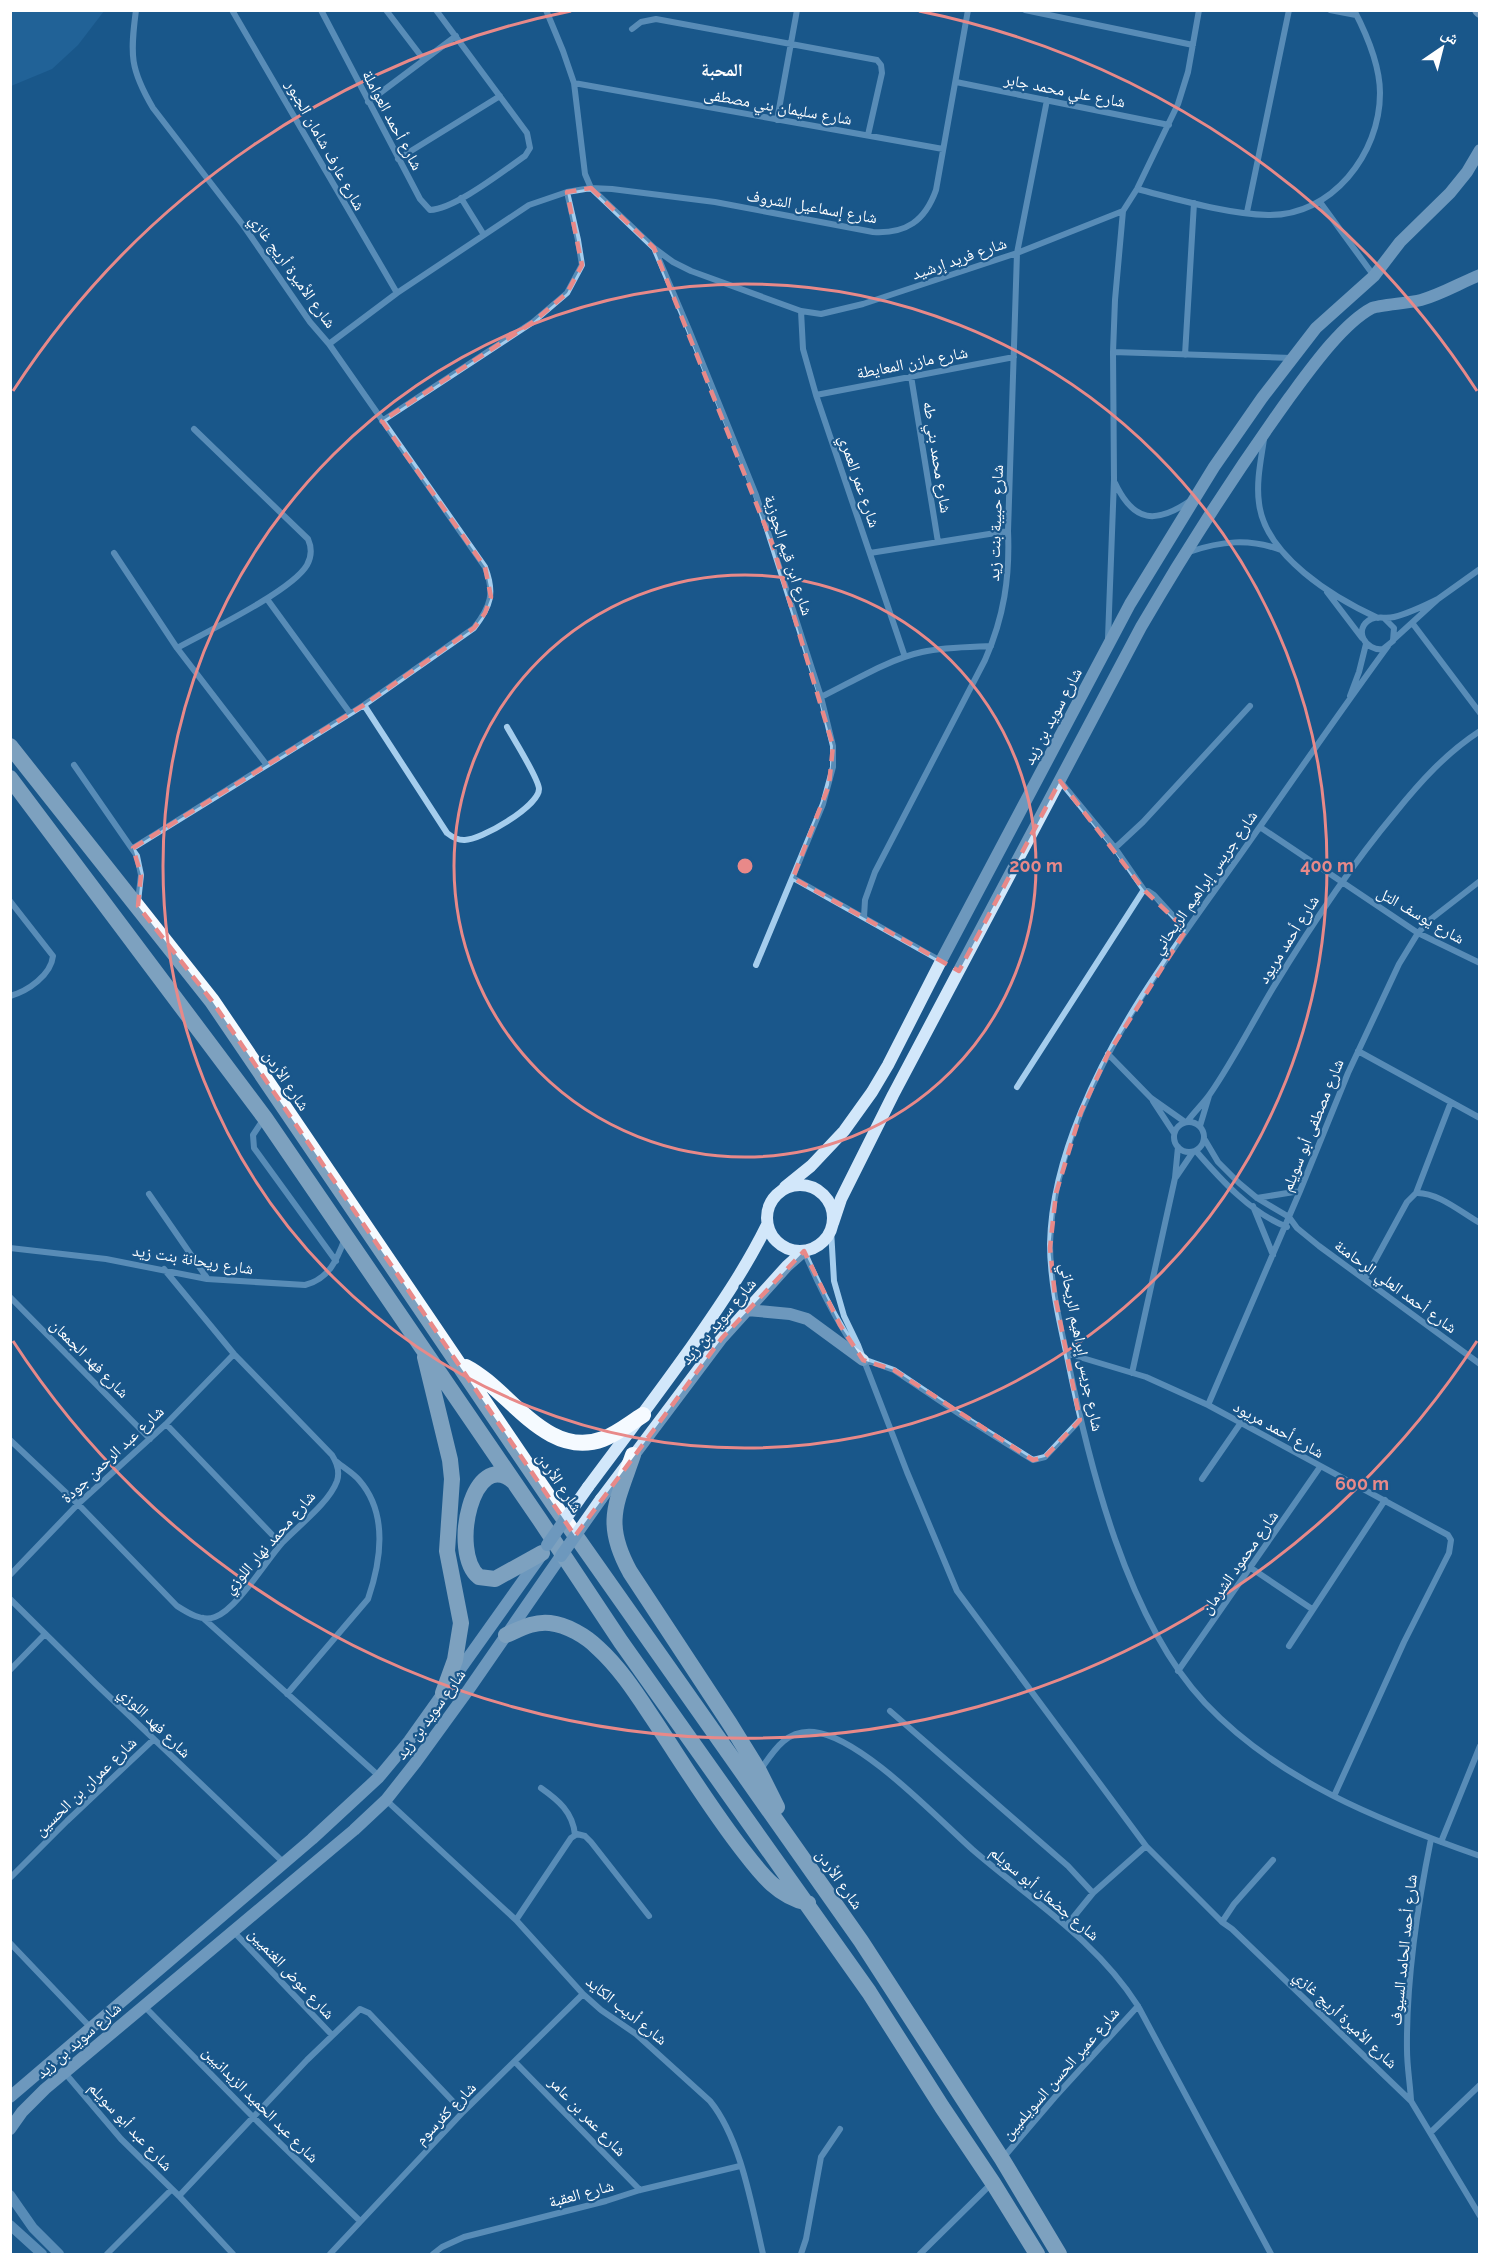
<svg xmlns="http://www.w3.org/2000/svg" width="1490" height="2265" font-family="Raleway,'Noto Naskh Arabic',sans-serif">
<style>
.green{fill:#2a70a7}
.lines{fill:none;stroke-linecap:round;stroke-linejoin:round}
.minor{stroke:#a5cded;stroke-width:6}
.tertiary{stroke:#a5cded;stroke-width:10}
.secondary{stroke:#d2e7fa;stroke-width:12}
.trunk{stroke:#f5faff;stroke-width:16}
.secondary-bridge{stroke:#d2e7fa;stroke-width:12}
.marked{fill:none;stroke:#e88989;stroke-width:4.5;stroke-dasharray:12 8;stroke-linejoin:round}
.ring{fill:none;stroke:#e88989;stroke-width:3}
.labels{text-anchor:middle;stroke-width:4.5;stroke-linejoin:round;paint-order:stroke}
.street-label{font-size:16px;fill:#fff;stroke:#1a578b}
.neighbourhood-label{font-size:18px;font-weight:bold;fill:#fff;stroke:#1a578b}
.centre{fill:#e88989;stroke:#1a578b;stroke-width:3}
.ring-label{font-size:18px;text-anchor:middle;font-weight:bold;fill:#e88989;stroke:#1a578b;stroke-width:4.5;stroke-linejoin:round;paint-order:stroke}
</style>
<rect width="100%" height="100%" fill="#1a578b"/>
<path class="green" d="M11 10H104V11L78 45 52 69 11 86Z"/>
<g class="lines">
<path class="minor" d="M136 10C130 55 130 69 153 108L243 225 310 322 329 344 397 293 529 205 567 192 591 188 612 189 715 202 873 232C906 234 925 221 936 190L968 10
M232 10 397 293
M321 10 420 199 430 210C455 209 503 171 525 156L530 148 527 133 436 10
M386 10 424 60
M546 10 563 51 574 83 585 174 591 188 654 248 673 262 691 271 801 311 821 314 863 304 1017 253 1123 211
M1025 10 1193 45
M1330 10 1356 15
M632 29 641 22 656 19 877 60 881 65 882 73 868 135
M956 82 1169 125
M574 83 943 149
M368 102 456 36
M777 120 797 10
M398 159 500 96
M1137 189C1177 199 1226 214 1268 215 1332 216 1380 154 1380 93 1380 65 1367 35 1354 10
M461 198 484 235
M1320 202 1374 276
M1247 212 1289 10
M655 250 689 330 756 495 821 697 833 746V767L823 804 756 965
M801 311 803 349 816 395 905 657
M1113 352 1291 358
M1185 355 1194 203
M911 376 938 542
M816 395 1014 357
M382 421 533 322 567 293 582 265 578 240 567 192
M1264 439C1261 460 1256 482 1259 503 1265 556 1334 598 1378 618
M1115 483C1134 523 1156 524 1190 501
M1189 552C1221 541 1249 538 1281 550
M114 553 177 648 266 764
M870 553 1008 531
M1327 592 1362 638
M267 599 350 713
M1385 619 1394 628 1393 641 1383 649C1366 652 1352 629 1371 619 1378 616 1386 619 1394 617 1410 613 1424 606 1438 599
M1413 624 1480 713
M1108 638 1114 480 1113 352 1115 300 1123 211 1137 189 1178 104 1188 72 1199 10
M1393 640 1438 599 1480 569
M1388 646C1336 717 1286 790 1235 862 1178 942 1118 1021 1081 1112 1064 1153 1051 1200 1050 1244 1050 1281 1059 1320 1067 1356 1089 1465 1127 1620 1205 1703 1279 1781 1380 1821 1480 1856
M177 648C206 632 292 591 307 565 312 556 312 548 308 539L194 429
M1350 696 1359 672 1366 644
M821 697C852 682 889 659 922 652 945 647 968 647 991 646
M364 705 447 833C452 837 458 840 464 840 480 841 539 806 539 789 539 779 513 738 507 727
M74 765 137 856 141 875 138 902
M1060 781 1115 848
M1260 827 1418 933 1480 963
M133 848 364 705 474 628C491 606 495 593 485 567L329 344
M793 878 941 961
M1144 890 1115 848 1143 822 1250 706
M10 901 53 956C51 975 28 991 10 996
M864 917 865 900 875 872 985 660C1004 617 1010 577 1008 531L1017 253 1047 100
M1358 1051 1480 1118
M1108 1054 1151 1098 1185 1122
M1017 1087 1143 891H1148L1154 895 1186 930
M1153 1101 1174 1133
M263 1120 253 1135 254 1148 336 1261
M1174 1137a15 15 0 1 1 30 0a15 15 0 1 1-30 0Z
M1187 1122C1194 1112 1203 1104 1210 1094 1233 1061 1252 1023 1273 988 1310 927 1349 868 1395 813 1420 782 1446 753 1480 731
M1200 1126 1209 1096
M1205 1140 1218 1162 1239 1183 1257 1198 1289 1217 1297 1228 1319 1246 1480 1364
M1196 1151C1221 1180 1251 1213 1287 1227
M1176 1177 1193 1152
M1416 1193 1451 1102
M149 1194 207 1278
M1257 1198 1300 1191
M1253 1206 1273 1255
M831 1230 834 1281 844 1316 858 1345 907 1472 957 1591 1146 1846 1222 1922
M10 1248 106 1259 207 1279 305 1285C329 1279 337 1260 345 1238
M804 1251C819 1286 835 1319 857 1351
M1365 1279 1407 1202 1416 1193C1438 1192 1462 1213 1480 1223
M10 1297 150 1439
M1066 1353 1146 1377 1208 1405 1448 1535 1451 1540 1449 1553 1404 1642 1334 1796
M863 1359 894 1370 961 1415 1033 1460 1045 1457 1080 1420
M1132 1373 1175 1178 1178 1147
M1208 1405 1300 1191 1348 1073 1399 964 1418 933 1431 919 1480 881
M166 1424 281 1544
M10 1440 78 1504 177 1606C188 1613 202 1622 215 1617 237 1609 266 1561 282 1543 298 1526 329 1503 337 1481 340 1472 337 1463 332 1455L234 1354 164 1269
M1202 1479 1240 1424
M1251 1568 1312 1609
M10 1575 78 1504 166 1424 234 1354
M10 1599 95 1683 283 1862
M203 1618 379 1776
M1289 1646 1385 1500
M10 1670 45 1634
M1178 1671 1320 1467
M287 1694 368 1599C381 1561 388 1513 359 1480 353 1473 344 1468 337 1462
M890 1711 1068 1866 1093 1893 1067 1925
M761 1769C774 1750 787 1729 814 1732 861 1737 937 1818 973 1850 1031 1900 1096 1940 1138 2006L1271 2254
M541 1788C558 1800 573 1812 575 1835
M386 1800 516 1920 583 1994 601 2010 636 2034 710 2101C741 2139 752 2207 763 2254
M1441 1842 1480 1746
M1273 1860 1234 1904 1222 1922 1232 1929 1411 2101 1480 2216
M10 1878 67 1821 154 1739
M1093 1893 1146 1846
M516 1920 571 1838 577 1834 585 1836 591 1842 649 1916
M233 1931 332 2035
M10 1943 90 2027
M144 2006 253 2117 360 2221
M515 2062 640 2190
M65 2073 121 2139 179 2196 233 2254
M1411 2100C1410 2083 1407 2066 1407 2050 1406 1979 1417 1908 1431 1839
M1431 2132 1480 2085
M1003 2158 1055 2097 1138 2006
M179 2196 307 2060 360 2009 369 2013 463 2112
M107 2254 172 2189
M330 2254 463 2112 583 1994
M433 2254 442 2247 464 2237 606 2201 640 2190 740 2166
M801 2254 806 2239 821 2157 840 2129
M920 2254 992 2183"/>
<path class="tertiary" d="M10 2195 33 2228 59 2254
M10 2225 42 2254"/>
<path class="secondary" d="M1478 10 1480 12
M767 1218a33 33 0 1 1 66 0a33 33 0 1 1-66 0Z
M785 1187 811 1166 844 1131 872 1092 888 1065 941 961 1130 604 1214 467 1262 398 1316 328 1374 276 1400 242 1450 193 1467 172 1480 150
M833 1223 841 1199 893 1095 1141 627C1187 548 1236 472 1289 398 1309 371 1342 324 1372 308 1379 305 1410 303 1421 300 1442 294 1460 283 1480 275
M747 1310 790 1314 807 1319 863 1360
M588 1487C623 1440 658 1394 692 1346 719 1307 746 1268 767 1225
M601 1499 722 1338 787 1266 804 1251
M10 2097 312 1839 379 1777 409 1741 540 1557
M10 2129 22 2112 45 2089 354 1830 386 1800 416 1762 469 1689 561 1556"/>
<path class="trunk" d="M10 746 212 1001 554 1505 861 1941 1002 2159 1059 2254
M10 778 265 1118 540 1520 621 1642 869 1992 942 2107 993 2183 1037 2254
M425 1357 450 1460 452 1479 447 1551 461 1623 455 1660 443 1693
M466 1367C509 1389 546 1460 603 1439 617 1434 630 1423 643 1415
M633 1455C616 1504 603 1523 630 1572L730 1724 759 1771 777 1807
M514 1482C473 1445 449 1553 479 1577L495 1579 542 1553
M506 1635C520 1629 534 1621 550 1623 567 1625 586 1636 598 1648 620 1668 636 1693 652 1717 682 1762 711 1810 745 1853 762 1875 779 1897 808 1903"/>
<path class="secondary-bridge" d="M547 1545 588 1487
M561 1556 601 1499"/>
</g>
<path d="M0 0H1490V2265H0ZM591 188 654 248 772 543 833 746 829 785 793 878 959 971 1060 781 1144 890 1186 930 1108 1054 1081 1112 1056 1193 1050 1248 1055 1296 1080 1420 1045 1457 1033 1460 894 1370 863 1360 840 1325 804 1251 722 1338 575 1536 212 1001 138 906 141 875 133 848 364 705 474 628 485 613 491 597 485 567 382 421 533 322 567 293 582 265 567 192Z" fill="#1a578b" fill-opacity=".55" fill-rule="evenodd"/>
<path class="marked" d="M591 188 654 248 772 543 833 746 829 785 793 878 959 971 1060 781 1144 890 1186 930 1108 1054 1081 1112 1056 1193 1050 1248 1055 1296 1080 1420 1045 1457 1033 1460 894 1370 863 1360 840 1325 804 1251 722 1338 575 1536 212 1001 138 906 141 875 133 848 364 705 474 628 485 613 491 597 485 567 382 421 533 322 567 293 582 265 567 192Z"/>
<g class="ring">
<circle cx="745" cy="866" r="291"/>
<circle cx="745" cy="866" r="582"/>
<path d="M1477 1341A873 873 0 0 1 13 1341M13 391A873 873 0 0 1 571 11M919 11A873 873 0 0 1 1477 391"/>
</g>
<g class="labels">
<g class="street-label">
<text transform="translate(1065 90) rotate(11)" y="6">شارع علي محمد جابر</text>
<text transform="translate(778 106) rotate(10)" y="6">شارع سليمان بني مصطفى</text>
<text transform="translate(393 120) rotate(62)" y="6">شارع أحمد العواملة</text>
<text transform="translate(326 145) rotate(61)" y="6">شارع عارف شامان الجبور</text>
<text transform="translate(812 206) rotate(10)" y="6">شارع إسماعيل الشروف</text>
<text transform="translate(959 258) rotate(-19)" y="6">شارع فريد إرشيد</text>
<text transform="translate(293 271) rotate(54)" y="6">شارع الأميرة أريج غازي</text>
<text transform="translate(912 362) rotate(-11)" y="6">شارع مازن المعايطة</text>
<text transform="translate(938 457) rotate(81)" y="6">شارع محمد بني طه</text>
<text transform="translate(860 481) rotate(71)" y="6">شارع عمر العمري</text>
<text transform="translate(995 523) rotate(-88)" y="6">شارع حبيبة بنت زيد</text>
<text transform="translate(789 555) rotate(72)" y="6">شارع ابن قيم الجوزية</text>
<text transform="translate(1052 716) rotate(-62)" y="6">شارع سويد بن زيد</text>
<text transform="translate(1204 882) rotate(-55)" y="6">شارع جريس إبراهيم الريحاني</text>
<text transform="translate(1421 915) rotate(30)" y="6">شارع يوسف التل</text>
<text transform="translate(1288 939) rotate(-58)" y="6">شارع أحمد مريود</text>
<text transform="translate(287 1080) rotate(56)" y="6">شارع الأردن</text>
<text transform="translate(1312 1125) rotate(-68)" y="6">شارع مصطفى أبو سويلم</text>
<text transform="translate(193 1259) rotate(9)" y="6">شارع ريحانة بنت زيد</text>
<text transform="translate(1396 1286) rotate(36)" y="6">شارع أحمد العلي الرحامنة</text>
<text transform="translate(718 1321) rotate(-50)" y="6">شارع سويد بن زيد</text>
<text transform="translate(1082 1347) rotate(79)" y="6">شارع جريس إبراهيم الريحاني</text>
<text transform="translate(90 1358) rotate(45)" y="6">شارع فهد الجمعان</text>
<text transform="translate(1279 1429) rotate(29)" y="6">شارع أحمد مريود</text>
<text transform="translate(112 1454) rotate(-43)" y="6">شارع عبد الرحمن جودة</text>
<text transform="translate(560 1482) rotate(56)" y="6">شارع الأردن</text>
<text transform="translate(269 1542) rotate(-49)" y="6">شارع محمد نهار اللوزي</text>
<text transform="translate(1239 1562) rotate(-55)" y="6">شارع محمود الشرمان</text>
<text transform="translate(430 1714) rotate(-54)" y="6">شارع سويد بن زيد</text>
<text transform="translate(155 1722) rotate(44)" y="6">شارع فهد اللوزي</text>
<text transform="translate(85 1786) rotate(-44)" y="6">شارع عمران بن الحسين</text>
<text transform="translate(840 1879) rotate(55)" y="6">شارع الأردن</text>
<text transform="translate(1045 1893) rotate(40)" y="6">شارع جضعان أبو سويلم</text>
<text transform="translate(1403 1950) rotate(-84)" y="6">شارع أحمد الحامد السيوف</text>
<text transform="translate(292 1973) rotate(47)" y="6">شارع عوض الغنميين</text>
<text transform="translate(627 2010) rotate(39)" y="6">شارع أديب الكايد</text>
<text transform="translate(1346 2019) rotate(43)" y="6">شارع الأميرة أريج غازي</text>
<text transform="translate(78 2040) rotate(-41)" y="6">شارع سويد بن زيد</text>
<text transform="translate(1060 2073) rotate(-49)" y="6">شارع عمير الحسن السويلميين</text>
<text transform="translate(261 2104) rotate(45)" y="6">شارع عبد الحميد الزيدانيين</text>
<text transform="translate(445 2113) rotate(-46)" y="6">شارع كفرسوم</text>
<text transform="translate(588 2116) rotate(46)" y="6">شارع عمر بن عامر</text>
<text transform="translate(131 2126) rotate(47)" y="6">شارع عبد أبو سويلم</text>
<text transform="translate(581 2193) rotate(-15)" y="6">شارع العقبة</text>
</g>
<g class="neighbourhood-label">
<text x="722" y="76">المحبة</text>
</g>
</g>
<circle cx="745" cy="866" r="9" class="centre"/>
<g class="ring-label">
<text x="1036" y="872">200 m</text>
<text x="1327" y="872">400 m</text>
<text x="1362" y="1490">600 m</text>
</g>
<rect width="1490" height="2265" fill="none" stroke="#ffffff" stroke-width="24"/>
<g transform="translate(1442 48) rotate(35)" stroke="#1a578b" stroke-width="4.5" paint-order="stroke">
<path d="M0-4.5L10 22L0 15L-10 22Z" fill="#ffffff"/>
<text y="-9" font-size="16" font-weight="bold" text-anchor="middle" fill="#ffffff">ش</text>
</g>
</svg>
